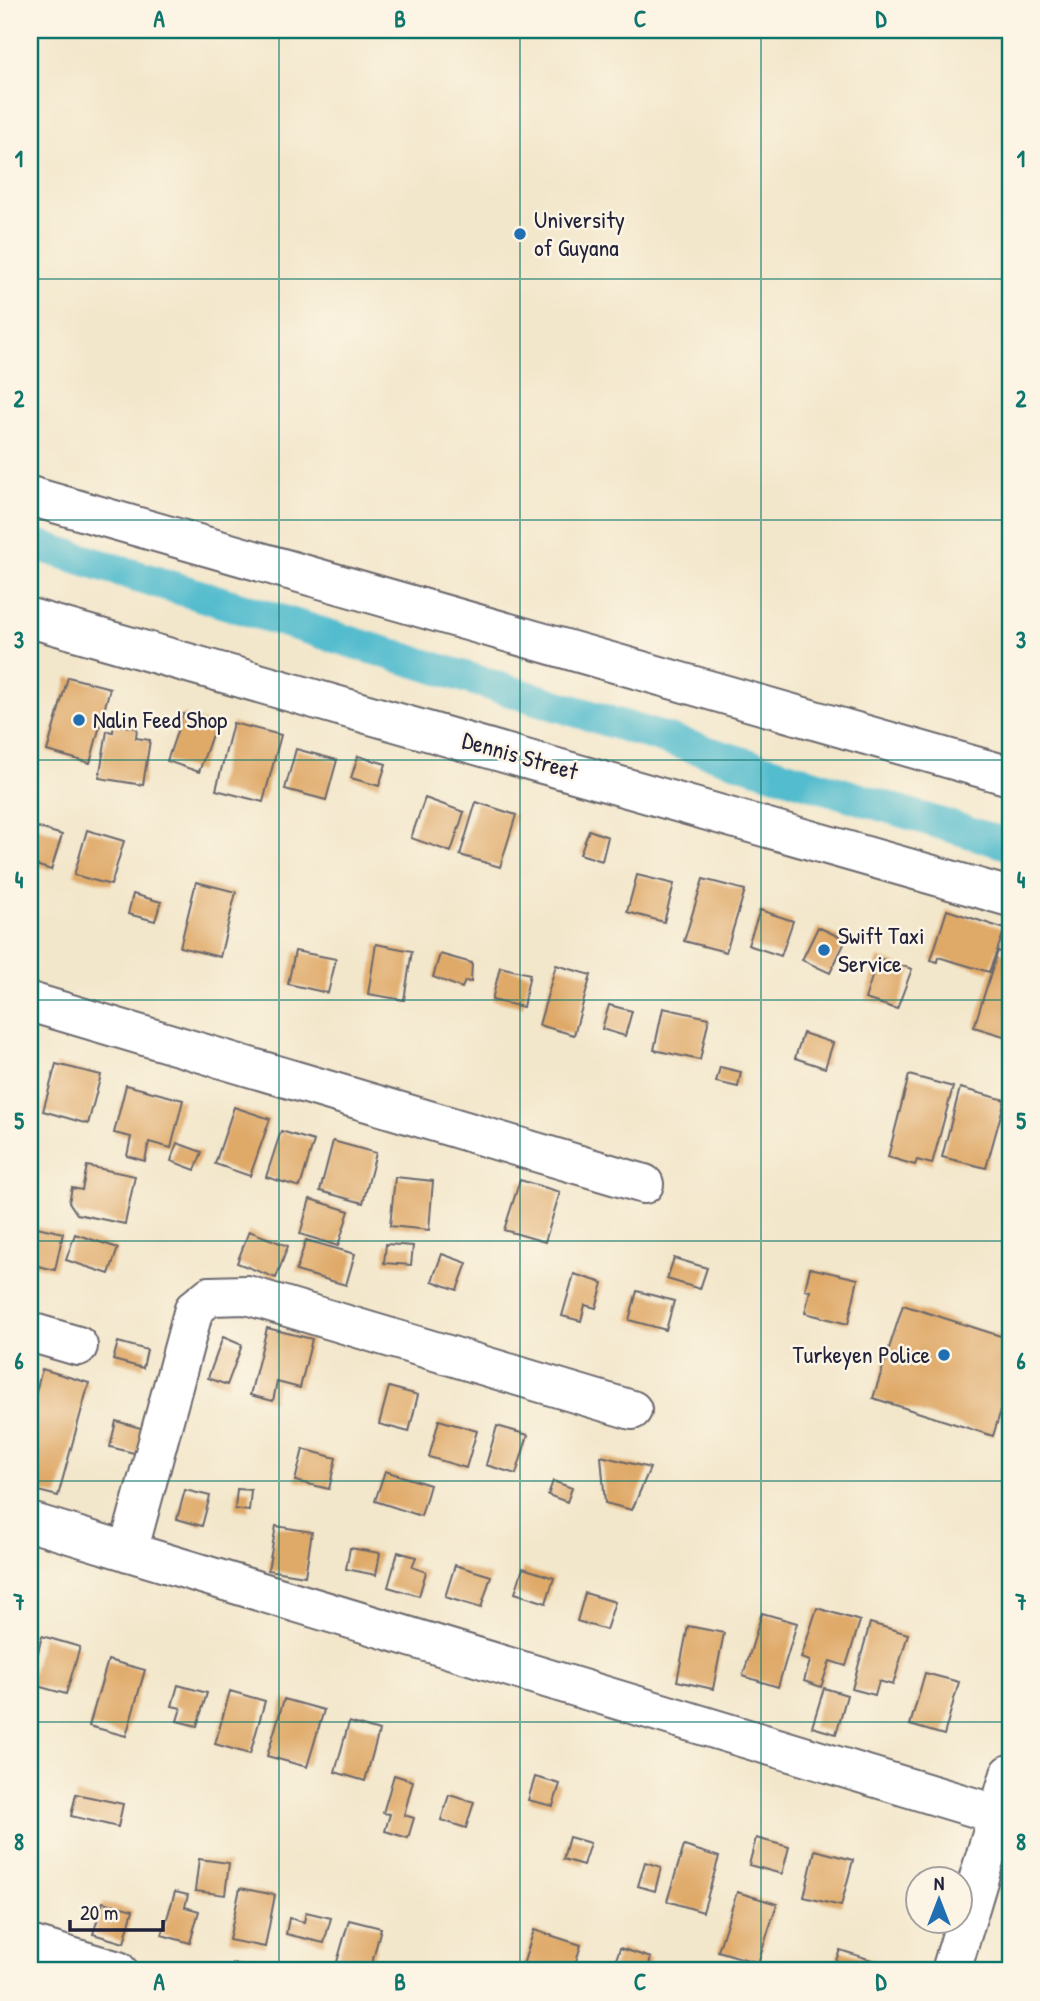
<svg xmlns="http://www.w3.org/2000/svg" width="1040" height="2001" font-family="'Patrick Hand',sans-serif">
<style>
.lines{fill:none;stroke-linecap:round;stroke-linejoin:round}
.stream{stroke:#52bcce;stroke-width:10}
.canal{stroke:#52bcce;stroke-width:32}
.building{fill:#dfa968}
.minor-casing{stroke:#6b676d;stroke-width:42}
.minor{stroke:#fff;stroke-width:38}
.grid{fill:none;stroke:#0f766e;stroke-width:2;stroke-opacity:0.55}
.poi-dot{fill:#1f6fb2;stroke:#fcf5e5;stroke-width:2.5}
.labels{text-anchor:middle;stroke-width:5;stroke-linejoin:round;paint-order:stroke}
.poi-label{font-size:24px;fill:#22223b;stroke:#fcf5e5;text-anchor:start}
.street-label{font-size:24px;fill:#22223b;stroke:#fcf5e5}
.neatline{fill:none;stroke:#0f766e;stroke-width:2.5}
.grid-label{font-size:23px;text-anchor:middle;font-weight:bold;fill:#0f766e}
</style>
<rect width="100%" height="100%" fill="#fcf5e5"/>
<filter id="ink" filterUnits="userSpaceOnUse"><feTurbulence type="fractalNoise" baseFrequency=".0143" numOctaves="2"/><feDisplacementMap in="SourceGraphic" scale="14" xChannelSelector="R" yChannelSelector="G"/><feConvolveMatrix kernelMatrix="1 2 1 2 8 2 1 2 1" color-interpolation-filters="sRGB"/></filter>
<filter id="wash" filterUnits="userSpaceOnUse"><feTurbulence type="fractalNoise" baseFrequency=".00686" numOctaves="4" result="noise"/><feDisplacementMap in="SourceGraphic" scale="28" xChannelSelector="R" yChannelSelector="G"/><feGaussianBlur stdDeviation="1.57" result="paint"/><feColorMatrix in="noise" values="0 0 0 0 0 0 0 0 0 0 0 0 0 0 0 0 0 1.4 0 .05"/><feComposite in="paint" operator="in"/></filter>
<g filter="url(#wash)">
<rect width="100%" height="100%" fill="#f3e7cb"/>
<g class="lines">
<path class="stream" d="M1009 1971 1010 1968"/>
<path class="canal" d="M30 543 1010 845"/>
</g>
<g id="blocks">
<path class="building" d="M68 677 110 688 90 763 47 751Z
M183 714 215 726 199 772 167 761Z
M233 723 281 735 263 802 216 790Z
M114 724 137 728 136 738 150 740 143 785 99 778 107 731 113 732Z
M296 749 337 760 326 800 285 789Z
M358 756 386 764 379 786 351 778Z
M425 798 464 812 451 852 411 838Z
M476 802 516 815 500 867 460 855Z
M30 825 62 835 51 870 30 863Z
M87 830 124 841 111 885 74 875Z
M589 830 608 837 602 861 580 854Z
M637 875 674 884 664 922 627 912Z
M703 879 745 890 726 952 684 941Z
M196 882 236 892 220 957 180 947Z
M133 894 161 902 155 921 128 914Z
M760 910 793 921 781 956 748 945Z
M947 910 1005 929 989 972 938 957 937 962 931 960Z
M818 927 846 940 830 973 802 960Z
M376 944 412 951 404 1000 368 994Z
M295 951 336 959 328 993 288 984Z
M998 951 1010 955V1038L974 1027Z
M440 954 472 963 471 982 465 981 462 988 433 977Z
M878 958 912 969 897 1009 865 999Z
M556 965 591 975 574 1035 539 1025Z
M500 967 530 974 523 1007 492 1000Z
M609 1005 632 1011 625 1036 602 1029Z
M663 1008 709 1018 700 1060 654 1050Z
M803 1033 833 1043 825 1068 795 1058Z
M56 1064 101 1075 88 1124 43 1111Z
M720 1067 741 1072 738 1087 716 1082Z
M909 1075 953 1087 932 1164 917 1160 915 1165 888 1157Z
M126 1085 183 1100 171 1148 149 1142 145 1161 127 1156 131 1137 114 1133Z
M960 1088 1005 1100 986 1168 942 1157Z
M234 1107 270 1119 250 1176 215 1164Z
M281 1131 314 1141 300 1187 266 1177Z
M333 1141 376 1153 363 1203 320 1191Z
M177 1143 202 1152 195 1170 171 1161Z
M87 1166 135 1176 125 1224 77 1214 69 1202 72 1188 82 1190Z
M395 1177 433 1181 429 1230 390 1226Z
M520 1180 560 1192 545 1242 504 1230Z
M310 1199 349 1211 338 1246 300 1234Z
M37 1227 63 1233 55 1270 30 1264Z
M249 1231 288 1246 276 1278 237 1263Z
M75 1234 118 1248 109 1274 66 1260Z
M306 1240 355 1254 346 1285 296 1271Z
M386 1244 413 1246 411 1265 384 1263Z
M442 1254 467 1263 457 1290 432 1281Z
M674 1258 707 1268 700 1289 667 1279Z
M810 1268 858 1279 848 1324 805 1313 810 1291 805 1290Z
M574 1274 603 1283 596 1308 585 1305 581 1321 562 1316Z
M637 1291 674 1301 666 1330 629 1320Z
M903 1305 1010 1339V1381L993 1436 873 1398Z
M267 1328 312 1339 300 1388 277 1382 273 1401 250 1395Z
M223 1337 242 1345 227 1385 208 1378Z
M118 1342 147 1350 143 1368 113 1360Z
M42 1369 89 1383 58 1496 30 1489V1415Z
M389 1387 418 1395 409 1432 379 1424Z
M439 1420 477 1431 466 1468 429 1457Z
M116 1421 144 1429 138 1454 110 1447Z
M497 1426 528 1435 516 1474 486 1465Z
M303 1449 336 1458 329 1489 295 1481Z
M601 1456 650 1468 632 1510 605 1503Z
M385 1471 430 1485 421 1516 375 1501Z
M553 1481 572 1488 567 1502 548 1495Z
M237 1489 251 1490 249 1511 235 1509Z
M185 1490 210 1496 202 1526 177 1519Z
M276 1526 312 1532 305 1576 268 1570Z
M350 1548 380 1553 376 1575 346 1569Z
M398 1552 416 1557 412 1567 426 1572 419 1596 388 1587Z
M455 1565 491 1576 481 1608 445 1597Z
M523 1568 554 1578 546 1603 515 1593Z
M585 1593 615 1602 606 1630 577 1621Z
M817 1608 860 1621 846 1666 830 1661 821 1687 804 1681 810 1661 801 1658Z
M762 1613 797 1623 778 1687 743 1676Z
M870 1623 908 1634 893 1685 879 1681 875 1695 852 1689Z
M688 1626 724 1633 713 1689 677 1681Z
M42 1636 80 1647 66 1694 30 1684Z
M108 1660 145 1670 126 1736 89 1726Z
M925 1673 959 1682 944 1735 910 1725Z
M178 1685 207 1693 197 1726 177 1721 181 1708 172 1706Z
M824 1688 847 1695 836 1734 812 1727Z
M230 1691 265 1701 250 1754 215 1744Z
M284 1699 324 1710 307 1767 267 1756Z
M349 1722 379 1731 365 1781 335 1772Z
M394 1775 413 1781 404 1815 414 1818 408 1838 385 1831 390 1814 383 1813Z
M535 1777 560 1784 553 1806 528 1800Z
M76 1794 123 1804 118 1827 71 1816Z
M449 1795 474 1802 466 1828 441 1820Z
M30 1806 37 1808 30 1828Z
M569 1837 590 1843 583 1865 563 1859Z
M756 1838 789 1847 782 1874 749 1865Z
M684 1846 719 1857 703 1912 667 1901Z
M815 1850 853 1860 841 1906 804 1897Z
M199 1859 229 1863 225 1895 195 1891Z
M645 1862 661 1867 655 1891 638 1886Z
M240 1888 275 1895 265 1947 229 1940Z
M175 1892 188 1895 185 1907 199 1911 190 1943 162 1935Z
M737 1892 777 1904 758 1963 718 1951Z
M103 1902 133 1910 124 1943 93 1934Z
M306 1912 331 1918 324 1943 286 1934 289 1918 304 1922Z
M349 1920 381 1928 370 1971 337 1962Z
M534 1930 581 1945 573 1971H534L522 1968Z
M620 1948 651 1958 647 1971H612Z
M840 1950 881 1963 878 1971H832Z
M233 1964 259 1970V1971H232Z"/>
</g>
</g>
<g filter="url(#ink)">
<use href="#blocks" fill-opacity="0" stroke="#6b676d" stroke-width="2"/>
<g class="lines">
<g class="minor-casing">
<path id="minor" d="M30 496 1010 776
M30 618 1010 897
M30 1002 644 1184
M30 1332 78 1346
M30 1522 999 1815
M128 1552 194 1309 210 1296 247 1295 632 1410
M30 1945 118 1971
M951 1971 1010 1774"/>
</g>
<use href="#minor" class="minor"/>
</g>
</g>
<path class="grid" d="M279 30V1971M520 30V1971M761 30V1971M30 279H1010M30 520H1010M30 760H1010M30 1000H1010M30 1241H1010M30 1481H1010M30 1722H1010"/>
<g class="poi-dot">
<circle cx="520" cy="234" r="7"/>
<circle cx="79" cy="720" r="7"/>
<circle cx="824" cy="950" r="7"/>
<circle cx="944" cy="1355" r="7"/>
</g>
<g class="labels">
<g class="poi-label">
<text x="534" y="228">University<tspan x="534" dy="28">of Guyana</tspan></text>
<text x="93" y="728">Nalin Feed Shop</text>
<text x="838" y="944">Swift Taxi<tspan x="838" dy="28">Service</tspan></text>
<text x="930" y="1363" text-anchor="end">Turkeyen Police</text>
</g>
<g class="street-label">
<text transform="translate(520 756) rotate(16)" y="8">Dennis Street</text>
</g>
</g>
<rect width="1040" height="2001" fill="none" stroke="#fcf5e5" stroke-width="77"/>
<g transform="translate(939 1900)"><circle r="33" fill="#fcf5e5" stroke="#a5a1a1" stroke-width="2"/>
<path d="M0-5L12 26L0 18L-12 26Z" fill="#1f6fb2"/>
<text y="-10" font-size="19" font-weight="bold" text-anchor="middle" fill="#22223b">N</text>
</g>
<path d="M70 1920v10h93v-10" fill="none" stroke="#22223b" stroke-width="3.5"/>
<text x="80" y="1920" font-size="21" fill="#22223b" stroke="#fcf5e5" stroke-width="5" paint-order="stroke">20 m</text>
<rect x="38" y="38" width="964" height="1924" class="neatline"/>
<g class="grid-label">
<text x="159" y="27">A</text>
<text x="400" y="27">B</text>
<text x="640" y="27">C</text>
<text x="881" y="27">D</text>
<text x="19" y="167">1</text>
<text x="1021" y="167">1</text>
<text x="19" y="407">2</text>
<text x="1021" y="407">2</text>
<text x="19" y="648">3</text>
<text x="1021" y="648">3</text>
<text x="19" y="888">4</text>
<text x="1021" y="888">4</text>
<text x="19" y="1129">5</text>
<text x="1021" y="1129">5</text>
<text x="19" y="1369">6</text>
<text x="1021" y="1369">6</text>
<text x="19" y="1610">7</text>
<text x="1021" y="1610">7</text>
<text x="19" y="1850">8</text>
<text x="1021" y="1850">8</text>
<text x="159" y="1990">A</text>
<text x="400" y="1990">B</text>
<text x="640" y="1990">C</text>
<text x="881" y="1990">D</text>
</g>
</svg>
